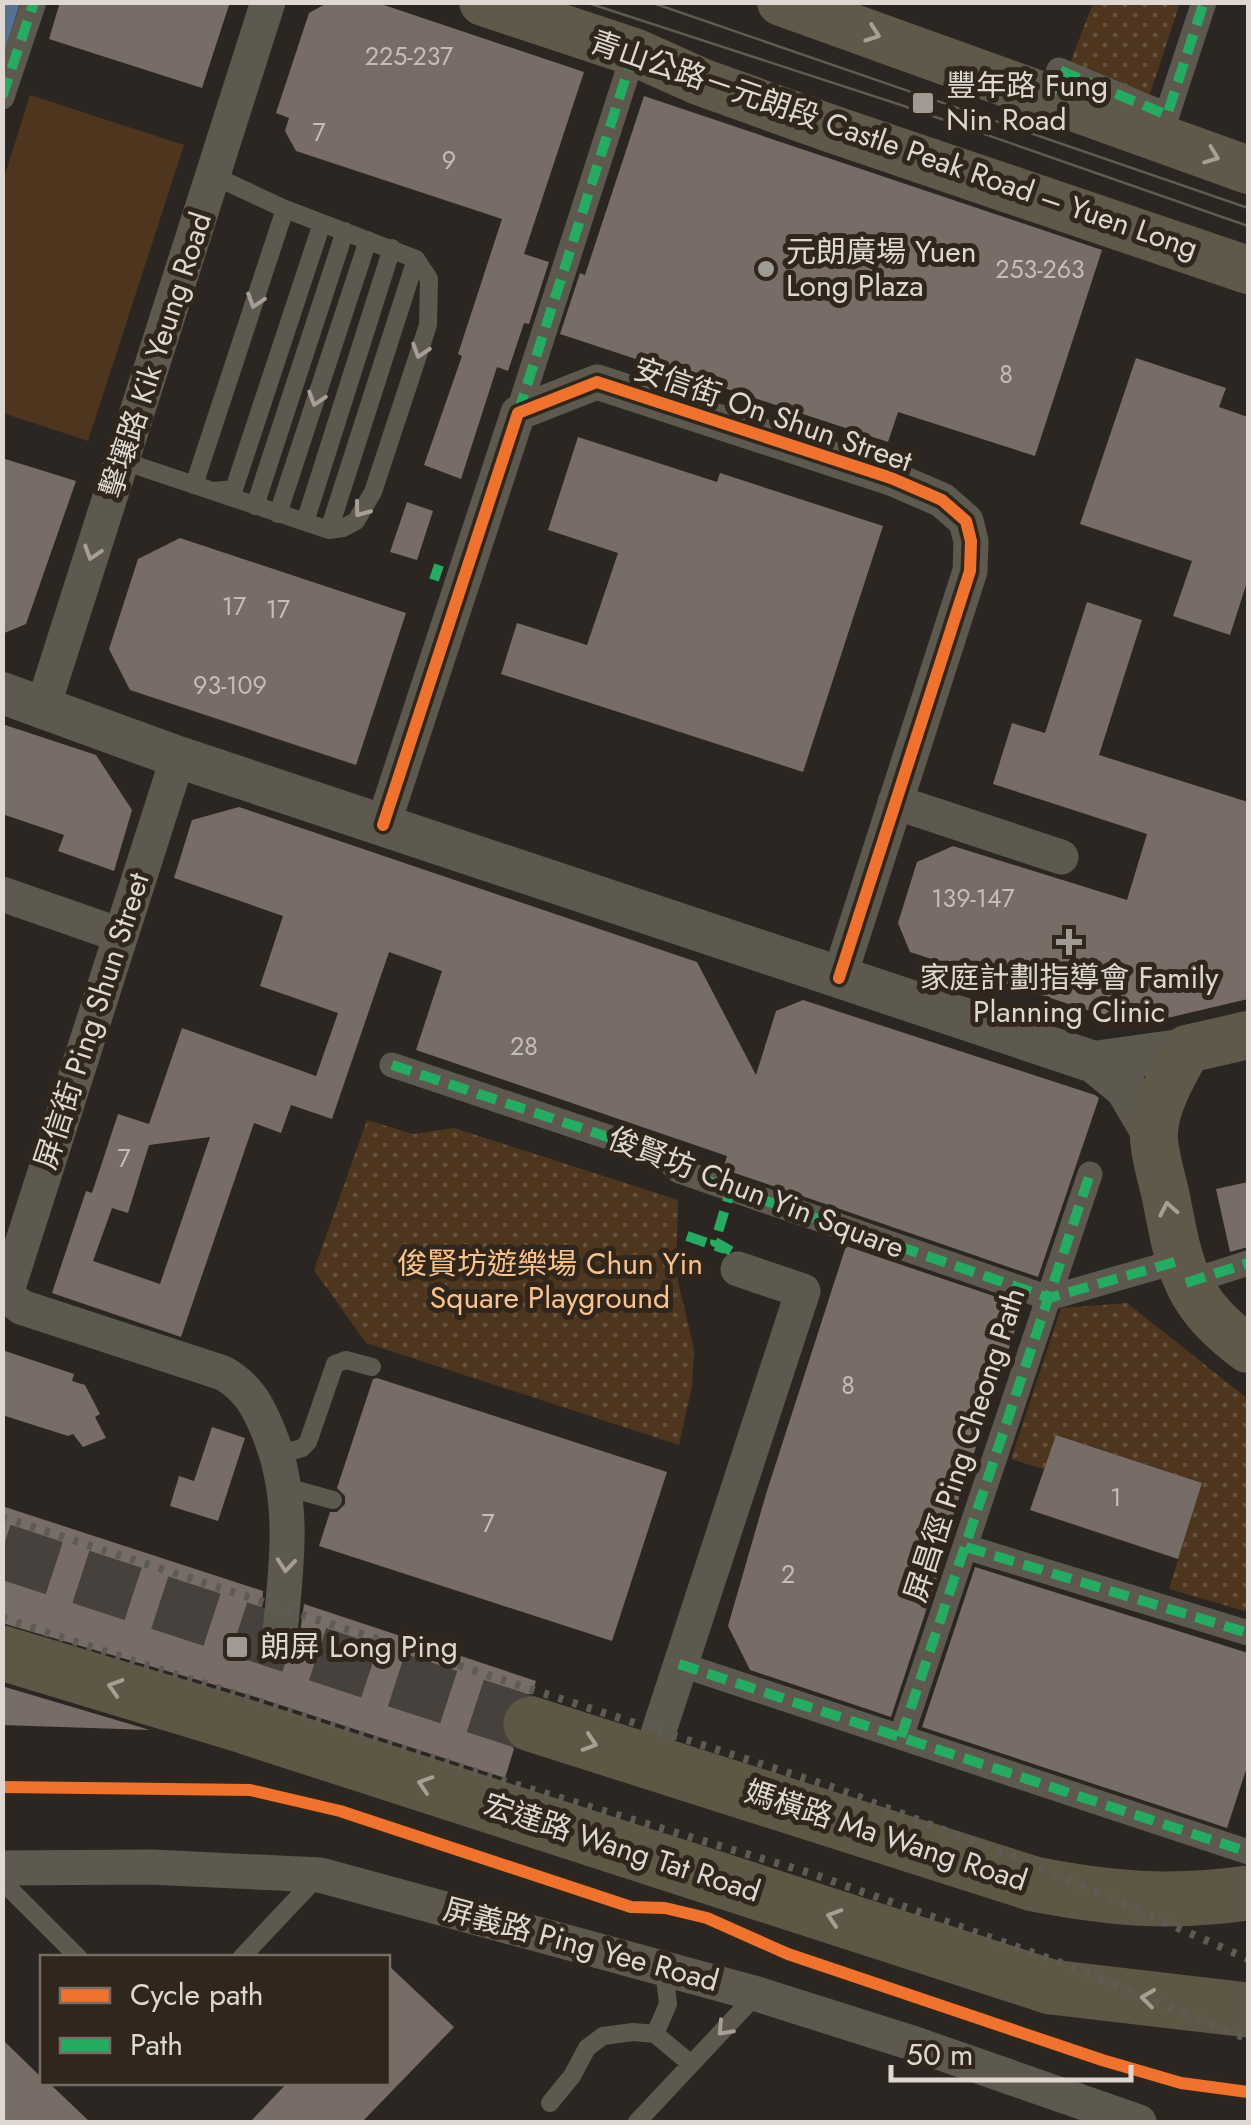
<svg xmlns="http://www.w3.org/2000/svg" width="1251" height="2125" font-family="Jost,'Noto Sans TC',sans-serif">
<style>
.green{fill:url(#green-dots)}
.pitch{fill:#4e361e}
.water{fill:#557292}
.building{fill:#786c66;fill-rule:evenodd}
.lines{fill:none;stroke-linecap:round;stroke-linejoin:round}
.primary-tunnel{stroke:#46413c;stroke-width:55;stroke-dasharray:55 28;stroke-linecap:butt}
.service{stroke:#5e594e;stroke-width:18}
.pedestrian{stroke:#5e594e;stroke-width:25}
.minor{stroke:#5e594e;stroke-width:35}
.tertiary{stroke:#5e594e;stroke-width:42}
.secondary{stroke:#5f594a;stroke-width:48}
.primary{stroke:#5d5746;stroke-width:55}
.tram{stroke:#5e5b52;stroke-width:2.5}
.rail{stroke:#5e5b52;stroke-width:8;stroke-dasharray:5 10;stroke-linecap:butt}
.quiet{stroke:#26ab63;stroke-width:10;stroke-dasharray:20 10;stroke-linecap:butt}
.cycleway-casing{stroke:#30261c;stroke-width:19}
.cycleway{stroke:#ef722f;stroke-width:12}
.oneway{stroke:#a59f95}
.oneway2{stroke:#a59f97}
.oneway3{stroke:#a49e93}
.poi-dot{fill:#a09a94;stroke:#30261c;stroke-width:4}
.labels{text-anchor:middle;stroke-width:10;stroke-linejoin:round;paint-order:stroke}
.number-label{font-size:25px;fill:#c5bdb7}
.poi-label{font-size:30px;fill:#dfd8d2;stroke:#30261c;text-anchor:start}
.street-label{font-size:30px;fill:#dfd8d2;stroke:#30261c}
.park-label{font-size:30px;fill:#fcc28c;stroke:#30261c}
</style>
<defs>
<pattern id="green-dots" width="8" height="8" patternUnits="userSpaceOnUse" patternTransform="scale(2.5)"><rect width="8" height="8" fill="#4e361e"/><path d="M2 2h.1M6 6h.1" fill="none" stroke="#67523e" stroke-width="1.8" stroke-linecap="round"/></pattern>
</defs>
<rect width="100%" height="100%" fill="#2b2621"/>
<path class="green" d="M1093 3H1180L1150 94 1069 66Z
M367 1120 413 1134 454 1128 678 1200 676 1273 694 1349 692 1386 679 1445 366 1343 314 1270Z
M1127 1303 1248 1399V1612L1169 1589 1202 1483 1057 1435 1044 1469 1011 1459 1061 1308Z"/>
<path class="pitch" d="M30 95 184 145 88 441 3 413V181Z"/>
<path class="water" d="M3 2 20 3 3 56 2 3Z"/>
<path class="building" d="M60 2H230L202 88 49 39Z
M329 2H375L584 72 524 254 549 262 529 324 524 323 508 371 497 367 461 479 424 465 462 356 458 354 502 219 296 151 285 131 289 118 276 113 309 13Z
M644 96 1102 250 1035 456 898 412 888 442 560 334 580 273 585 275Z
M1136 358 1226 388 1219 407 1248 417V579L1230 635 1173 616 1192 561 1080 524Z
M578 437 717 482 720 473 883 526 803 772 501 674 517 623 587 645 618 553 548 530Z
M2 458 76 481 26 624 2 634Z
M407 502 433 511 417 560 390 552Z
M180 538 406 613 356 765 130 690 109 649 138 559Z
M1087 602 1142 620 1099 755 1248 802V999L1163 1019 1132 1021 1090 1011 910 952 898 923 917 862 953 846 1127 900 1147 834 993 784 1012 723 1045 733Z
M2 724 96 755 132 810 114 871 58 851 64 835 2 814Z
M239 807 697 962 756 1075 776 1011 803 1000 1095 1095 1099 1098 1038 1277 723 1169 727 1156 416 1050 442 971 389 952 332 1119 291 1105 281 1133 254 1123 181 1337 52 1293 86 1191 92 1193 118 1114 149 1124 182 1028 316 1076 338 1013 260 986 283 916 174 878 192 820ZM210 1137 160 1284 93 1261 112 1208 128 1213 149 1145Z
M1248 1182V1247L1230 1252 1216 1189Z
M846 1246 1023 1306 940 1555 944 1556 891 1717 750 1670 728 1626 766 1494Z
M2 1350 74 1374 72 1381 85 1385 100 1414 95 1417 106 1438 83 1447 73 1434 68 1436 2 1415Z
M377 1378 667 1472 612 1641 319 1546 330 1512H337L345 1504V1496L337 1488 373 1379Z
M212 1427 245 1438 218 1521 170 1506 179 1476 194 1481Z
M1056 1435 1202 1483 1178 1559 1030 1510Z
M2 1506 263 1591 259 1650 266 1659 276 1663 287 1662 297 1654 304 1604 536 1681 532 1694H523L511 1700 502 1714 501 1732 514 1749 505 1778 246 1694 2 1623Z
M975 1567 1248 1653V1764L1227 1828 922 1727Z
M2 1686 5 1687 150 1730 2 1725Z
M388 1965 454 2027 362 2122H250L288 2082H388Z
M2 2039 42 2078V2082H48L90 2122H2Z"/>
<g class="lines">
<path class="primary-tunnel" d="M2 1551 531 1724"/>
<path class="service" d="M123 461 329 530 343 528 356 521 373 492 428 325 429 279 416 259 285 209 212 175
M194 485 285 209
M215 491 234 489 322 223
M255 506 345 231
M278 514 368 240
M305 522 392 248
M329 530 416 259
M278 1455 302 1448 308 1442 335 1364 346 1360 372 1367
M286 1487 333 1500
M2 1881 79 1958
M241 1958 319 1875
M655 2034 668 2004 665 1978 658 1971
M550 2103 572 2076 587 2048 603 2036 633 2032 655 2034 691 2064
M637 2122 757 1994"/>
<path class="pedestrian" d="M2 97 34 2
M1050 97 1059 70 1167 115 1204 2
M518 413 634 52
M392 1065 662 1155 679 1171 1049 1298 1178 1261
M1186 1283 1248 1263
M966 1547 1248 1633
M679 1664 1248 1852
M901 1737 1090 1174"/>
<path class="minor" d="M43 707 268 2
M178 757 6 1294 21 1307 223 1373C249 1388 258 1406 269 1433 297 1502 286 1570 279 1642
M895 802 1061 857
M383 825 518 413 597 382 891 478 942 500 966 521 971 541 970 571 839 978
M2 894 120 935
M649 1761 803 1291 738 1269
M2 1868 151 1867 320 1875 757 1994 915 2044 1139 2122"/>
<path class="tertiary" d="M2 693 178 757 1094 1062 1187 1049
M1094 1062 1126 1088 1153 1134"/>
<path class="secondary" d="M483 2 634 52 701 82 832 129 1248 270
M781 2 1248 170
M1248 1035 1187 1049C1174 1072 1153 1108 1154 1136 1154 1155 1162 1178 1166 1197 1180 1270 1185 1302 1248 1349"/>
<path class="primary" d="M2 1653 237 1724 1051 1987 1248 2010
M531 1724 1034 1884C1111 1899 1170 1904 1248 1893"/>
<path class="tram" d="M585 2 904 106 1248 226
M650 2 1248 208"/>
<path class="rail" d="M2 1517 838 1789 1052 1872 1248 1959
M2 1618 504 1781 810 1873 1056 1961 1248 2039"/>
<path class="quiet" d="M2 97 34 2
M1050 97 1059 70 1167 115 1204 2
M518 413 634 52
M434 580 439 565
M392 1065 662 1155 679 1171 1049 1298 1178 1261
M687 1236 725 1249
M731 1251 715 1242 731 1189
M1186 1283 1248 1263
M966 1547 1248 1633
M679 1664 1248 1852
M901 1737 1090 1174"/>
<g class="cycleway-casing">
<path id="cycleway" d="M383 825 518 413 597 382 891 478 942 500 966 521 971 541 970 571 839 978
M2 1787 250 1790 340 1811 631 1907 665 1908 707 1918 788 1954 1102 2060 1181 2083 1248 2092"/>
</g>
<use href="#cycleway" class="cycleway"/>
</g>
<defs><path id="oneway-chevron" d="M-2-3.5L2.5 0L-2 3.5" fill="none" stroke-width="1.6" stroke-linecap="round" stroke-linejoin="round" transform="scale(2.5)"/></defs>
<g class="oneway">
<use href="#oneway-chevron" transform="translate(873 34) rotate(20)"/>
<use href="#oneway-chevron" transform="translate(1212 156) rotate(21)"/>
<use href="#oneway-chevron" transform="translate(1168 1209) rotate(-101)"/>
</g>
<g class="oneway2">
<use href="#oneway-chevron" transform="translate(255 301) rotate(108)"/>
<use href="#oneway-chevron" transform="translate(420 351) rotate(108)"/>
<use href="#oneway-chevron" transform="translate(316 399) rotate(108)"/>
<use href="#oneway-chevron" transform="translate(361 510) rotate(127)"/>
<use href="#oneway-chevron" transform="translate(92 553) rotate(108)"/>
<use href="#oneway-chevron" transform="translate(286 1565) rotate(95)"/>
<use href="#oneway-chevron" transform="translate(724 2029) rotate(133)"/>
</g>
<g class="oneway3">
<use href="#oneway-chevron" transform="translate(115 1687) rotate(-163)"/>
<use href="#oneway-chevron" transform="translate(590 1743) rotate(18)"/>
<use href="#oneway-chevron" transform="translate(425 1784) rotate(-162)"/>
<use href="#oneway-chevron" transform="translate(834 1917) rotate(-162)"/>
<use href="#oneway-chevron" transform="translate(1148 1998) rotate(-173)"/>
</g>
<g class="poi-dot">
<rect x="911" y="91" width="24" height="24" rx="5"/>
<circle cx="766" cy="269" r="10"/>
<path d="M1064 927h10v10h10v10h-10v10h-10v-10h-10v-10h10z"/>
<rect x="225" y="1635" width="24" height="24" rx="5"/>
</g>
<g class="labels">
<g class="number-label">
<text x="409" y="65">225-237</text>
<text x="319" y="141">7</text>
<text x="449" y="169">9</text>
<text x="1040" y="278">253-263</text>
<text x="1006" y="383">8</text>
<text x="234" y="615">17</text>
<text x="278" y="618">17</text>
<text x="230" y="694">93-109</text>
<text x="973" y="907">139-147</text>
<text x="524" y="1055">28</text>
<text x="124" y="1167">7</text>
<text x="848" y="1394">8</text>
<text x="1116" y="1506">1</text>
<text x="488" y="1532">7</text>
<text x="788" y="1583">2</text>
</g>
<g class="poi-label">
<text x="946" y="96">豐年路 Fung<tspan x="946" dy="34">Nin Road</tspan></text>
<text x="786" y="262">元朗廣場 Yuen<tspan x="786" dy="34">Long Plaza</tspan></text>
<text x="1069" y="988" text-anchor="middle">家庭計劃指導會 Family<tspan x="1069" dy="34">Planning Clinic</tspan></text>
<text x="260" y="1657">朗屏 Long Ping</text>
</g>
<g class="street-label">
<text transform="translate(894 145) rotate(19)" y="10">青山公路－元朗段 Castle Peak Road – Yuen Long</text>
<text transform="translate(156 355) rotate(-72)" y="10">擊壤路 Kik Yeung Road</text>
<text transform="translate(773 415) rotate(19)" y="10">安信街 On Shun Street</text>
<text transform="translate(92 1021) rotate(-72)" y="10">屏信街 Ping Shun Street</text>
<text transform="translate(756 1193) rotate(21)" y="10">俊賢坊 Chun Yin Square</text>
<text transform="translate(965 1445) rotate(-72)" y="10">屏昌徑 Ping Cheong Path</text>
<text transform="translate(886 1836) rotate(18)" y="10">媽橫路 Ma Wang Road</text>
<text transform="translate(622 1848) rotate(18)" y="10">宏達路 Wang Tat Road</text>
<text transform="translate(581 1945) rotate(15)" y="10">屏義路 Ping Yee Road</text>
</g>
<g class="park-label">
<text x="550" y="1274">俊賢坊遊樂場 Chun Yin<tspan x="550" dy="34">Square Playground</tspan></text>
</g>
</g>
<rect width="1251" height="2125" fill="none" stroke="#dfd8d2" stroke-width="10"/>
<rect x="40" y="1955" width="350" height="130" fill="#30261c" stroke="#766d65" stroke-width="2.5"/>
<rect x="60" y="1988" width="50" height="15" fill="#ef722f" stroke="#766d65" stroke-width="2.5"/>
<text x="130" y="2005" font-size="30" fill="#dfd8d2">Cycle path</text>
<rect x="60" y="2038" width="50" height="15" fill="#26ab63" stroke="#766d65" stroke-width="2.5"/>
<text x="130" y="2055" font-size="30" fill="#dfd8d2">Path</text>
<path d="M891 2065v15h240v-15" fill="none" stroke="#dfd8d2" stroke-width="5"/>
<text x="906" y="2065" font-size="30" fill="#dfd8d2" stroke="#30261c" stroke-width="8" paint-order="stroke">50 m</text>
</svg>
